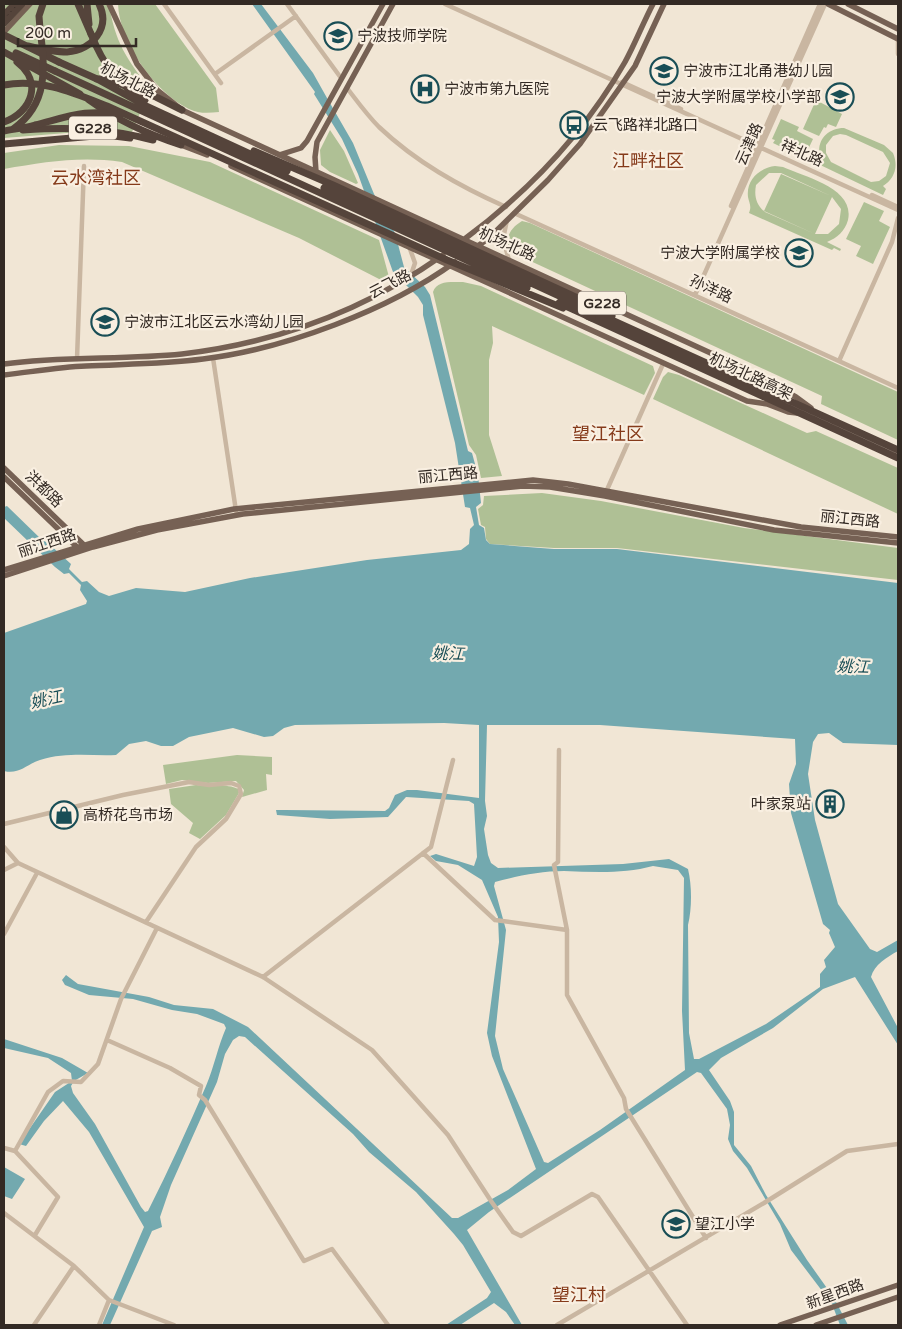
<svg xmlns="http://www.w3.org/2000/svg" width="902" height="1329" font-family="'Varela Round','Noto Sans SC',sans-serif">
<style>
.green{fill:#afc095;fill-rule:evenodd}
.water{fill:#73a9af;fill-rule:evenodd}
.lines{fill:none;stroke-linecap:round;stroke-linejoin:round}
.minor{stroke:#c9b6a1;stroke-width:4.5}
.major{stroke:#766154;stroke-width:5.5}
.highway{stroke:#55443b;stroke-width:7}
.rail{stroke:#332a24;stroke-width:1;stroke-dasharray:1 4;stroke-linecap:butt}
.highway-bridge{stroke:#55443b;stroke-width:7}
.labels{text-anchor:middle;stroke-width:4.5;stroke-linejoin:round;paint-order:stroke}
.shield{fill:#f9efe1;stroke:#6e655d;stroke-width:1}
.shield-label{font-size:14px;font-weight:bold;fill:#332a24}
.poi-label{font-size:15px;fill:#332a24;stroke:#f9efe1;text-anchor:start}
.street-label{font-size:15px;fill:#332a24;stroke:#f9efe1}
.water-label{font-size:16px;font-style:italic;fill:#194e56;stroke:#f9efe1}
.quarter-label{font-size:18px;fill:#853a1a;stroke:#f9efe1}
</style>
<rect width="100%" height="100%" fill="#f1e6d5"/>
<path class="green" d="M4 4H109C115 42 126 58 150 89L132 132H79L4 138Z
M118 4H155L216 88 219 112C209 113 199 114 189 109 155 93 119 41 118 4Z
M816 100 842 114 836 127 828 124 826 128 824 127 819 136 803 129Z
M781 119 799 127 797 131 813 139 804 158 773 143 775 140 772 139Z
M844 128 884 145 893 153C899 167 894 179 883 186L886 189 883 195 814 162 817 156 820 157C816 141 827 128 844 128ZM840 134 846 135 883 152 890 163 886 176 879 181 871 182 831 162 826 153V145L833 136Z
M330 130 344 151 358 183 356 184 330 172 321 165 320 150Z
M59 145 129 146 210 162 379 240 389 277 381 280 299 238 122 162C80 156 45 162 4 169V153Z
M775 166 783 167C805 177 855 188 848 220 845 231 837 238 827 242L841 249 840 251 834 248 832 250 749 213C752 206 749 203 748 197 746 180 759 168 775 166ZM769 173H781L831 196 781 174 764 211 815 234 765 212C756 205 754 196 756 185ZM832 197 841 209 839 224 828 234H815Z
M864 202 884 211 879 221 890 227 873 264 856 256 861 246 846 239Z
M522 221 530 223 898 392V440L821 404 822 396 511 252C503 240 510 228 522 221Z
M463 282 481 286 653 366 655 373 644 395 492 326 493 343 489 360V435L502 476 481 478 476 455 469 445 433 292C437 280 451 282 463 282Z
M668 372 679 375 807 433 816 431 898 468V514L653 399 663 377Z
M542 493 601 501 744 528 898 548V580L617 548H554L490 544 486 539 485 527 481 525 478 509 483 505 484 496Z
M237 755 272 757V775L266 774 267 790 242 797 244 790 236 781 208 783 182 780 166 784 163 765Z
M196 785C209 787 227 783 238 789L239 793 226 815 200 839 189 833 193 823 171 804 169 789Z"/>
<path class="water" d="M252 4H261L313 73 327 98 353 143 374 194 395 233 404 267 425 287 430 295 468 451 472 453 478 475 481 503 476 507 479 525 484 528 486 540 490 544 554 549H617L898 583V745L843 743 829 733 818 734 813 742 808 774 815 820 838 904 870 949 877 952 898 940V951C887 957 874 965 871 977L898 1028V1045L855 977 823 989 773 1028 721 1058 709 1070 730 1101 734 1112V1145L751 1166 766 1195 807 1260 834 1298 848 1325H840L832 1304 791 1250 780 1224 747 1168 733 1151 728 1139 730 1125 727 1109 701 1073 697 1072 489 1212 467 1230 522 1325H515L506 1312 494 1303 460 1325H446L487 1298 491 1292 463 1245 454 1234 416 1192 369 1152 353 1134 245 1037 239 1036 233 1040 225 1054 217 1082 171 1185 160 1217 162 1227 152 1231 110 1325H102L144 1227 89 1132 63 1101 44 1121 26 1146 19 1144 55 1092 72 1081 71 1073 48 1058 4 1048V1039L62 1058 88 1073 74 1081 71 1086 73 1093 95 1124 141 1207 145 1212 148 1211C169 1169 188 1128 206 1086 214 1067 218 1046 226 1028L224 1024 197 1014 172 1010 133 999 89 995 65 985 62 980 66 975 78 984 149 997 174 1005 213 1009 248 1027 452 1218H458L508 1190 536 1169 492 1056 487 1033 499 942 498 917 482 880 458 865 436 861 430 856 436 854 474 866 477 857 474 804 469 801 406 797 388 817 330 819 277 815 276 810H285L385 811 389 808 395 795 407 790H417L479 798V725L444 723 295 725 284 728 273 736 264 737 233 728 189 737 173 746H161L146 741 129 744 116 755C90 756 66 752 40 760 27 764 19 775 4 771V633L86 604 87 601 80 590 81 585 69 573 64 574 55 567 4 518V507L7 506 42 540 48 543 71 564 69 569 82 582 87 581 99 592 109 596 136 588 185 592 250 578 367 560 461 550 469 544 470 529 474 525 470 508 465 507 455 443 423 315V305L418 297 393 272 358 174 342 139 314 94 315 92ZM487 725H600L795 739 796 764 789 784 791 813 823 924 830 930 829 933 835 947 824 960 826 967 820 974V987L766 1024 699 1059H694L689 1033 688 925C692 908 692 886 688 869L669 859 623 864 498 868 491 863 488 855 484 829 487 816 485 801ZM653 866 678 870 684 878 682 1011 685 1070 600 1130 548 1163 544 1162 503 1069 495 1036 506 930 494 886 495 882C517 876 541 871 564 871 594 872 624 874 653 866Z
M4 1167 25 1179 12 1199 4 1196Z"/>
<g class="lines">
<path class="minor" d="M164 4 221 83
M287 4 341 78
M445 4 898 210
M898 38V54
M215 74 296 16
M622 82 681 109
M347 88C357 101 367 115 379 127 416 162 459 186 506 207
M872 195 898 207
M731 206 820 4
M514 213 898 388
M507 220 503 239 509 260
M410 249 415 263 411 275
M695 295 825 4
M213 358 236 511
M77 359 84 166
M839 361 892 242 898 218
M606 492 663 364
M559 750 558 862 554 865 567 930V995L624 1098 626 1109 706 1238
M4 824 123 795 189 782 209 785 231 783 239 786 241 794 226 819 196 847 146 922
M4 847 18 863
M423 853 495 920 567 930
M4 870 18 863 263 977 372 1050 448 1135 491 1201 513 1232 521 1236 592 1194 598 1197 687 1325
M4 934 37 873
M263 977 431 847 453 760
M107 1040 170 1068 201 1086 199 1095 205 1100 304 1261 332 1249 388 1325
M4 1148 15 1151 58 1197 35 1235
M15 1151 48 1092 63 1081 81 1082 98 1064 121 999 157 928
M4 1213 74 1266 109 1300 174 1325
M34 1325 74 1266
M99 1325 109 1300
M557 1325 764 1203 847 1151 898 1144"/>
<path class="major" d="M109 4 137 64 157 90 182 110 741 367 796 397 811 408
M828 4 898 39
M848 4 898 29
M4 32 30 4
M181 145 207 155
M279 155 301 148 307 141 383 4
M231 166 747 401 767 404 788 412 797 413
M316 172 315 157 317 142 393 4
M462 241C527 193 585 132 625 62 635 44 643 23 653 4
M475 248 489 238 548 180 580 144 635 66 664 4
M4 364C63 356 123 360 182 354 277 343 365 310 443 255
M4 375C31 372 59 367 86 366 126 364 164 364 203 359 285 349 389 310 455 262
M4 468 85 546
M4 477 78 548
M4 570 138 529 234 509 533 480 568 484 801 527 898 537
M4 576 93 547 157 530 243 514 523 486 550 487 605 496 774 530 898 543
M780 1325 898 1285
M816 1325 898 1297"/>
<path class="highway" d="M78 4 91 34
M87 4 89 24
M4 15 15 4
M4 23 22 4
M40 29 39 16 43 4
M4 35 59 62
M28 46C41 49 54 52 67 52 92 50 111 28 99 4
M4 52 80 94
M16 53 55 71
M97 79H106L156 97 182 110
M89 100C118 121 147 134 181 145
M4 122C32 112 43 82 17 62
M23 130C71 127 107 128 153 140
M4 144 106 135 130 138
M595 306 612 316
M594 312 898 450
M587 316 898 458"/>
<path class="rail" d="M4 19 18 4"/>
<path class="highway-bridge" d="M91 34C103 64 117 84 145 100
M59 62 97 79 146 106 287 171
M55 71 527 288
M4 85C40 78 74 93 107 106L447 260 563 308
M13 129C49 104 45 67 40 29
M4 131C14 129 25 128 35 125 64 118 90 107 120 116
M254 151 333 185 595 306
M324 188 594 312
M559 303 592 318"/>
</g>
<defs>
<g id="university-ring" transform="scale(1.4375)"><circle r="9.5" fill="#f9efe1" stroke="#194e56" stroke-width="1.5"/><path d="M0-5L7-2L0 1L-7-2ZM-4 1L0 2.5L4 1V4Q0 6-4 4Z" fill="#194e56"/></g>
<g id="school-ring" transform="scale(1.4375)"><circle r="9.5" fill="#f9efe1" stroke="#194e56" stroke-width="1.5"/><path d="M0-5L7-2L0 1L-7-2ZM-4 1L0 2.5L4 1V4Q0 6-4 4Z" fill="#194e56"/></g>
<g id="hospital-ring" transform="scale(1.4375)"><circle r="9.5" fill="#f9efe1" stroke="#194e56" stroke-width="1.5"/><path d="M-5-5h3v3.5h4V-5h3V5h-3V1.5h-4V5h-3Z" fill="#194e56"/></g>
<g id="bus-ring" transform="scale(1.4375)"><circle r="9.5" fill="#f9efe1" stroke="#194e56" stroke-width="1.5"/><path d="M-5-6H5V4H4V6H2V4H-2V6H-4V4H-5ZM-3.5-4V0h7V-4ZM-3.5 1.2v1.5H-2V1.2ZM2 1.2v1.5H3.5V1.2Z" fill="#194e56"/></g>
<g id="building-ring" transform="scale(1.4375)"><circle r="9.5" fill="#f9efe1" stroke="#194e56" stroke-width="1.5"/><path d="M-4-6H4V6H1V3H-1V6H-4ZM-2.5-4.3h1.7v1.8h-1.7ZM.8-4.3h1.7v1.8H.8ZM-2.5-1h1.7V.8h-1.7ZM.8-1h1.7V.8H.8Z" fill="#194e56"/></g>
<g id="shop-ring" transform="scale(1.4375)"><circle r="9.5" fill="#f9efe1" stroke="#194e56" stroke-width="1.5"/><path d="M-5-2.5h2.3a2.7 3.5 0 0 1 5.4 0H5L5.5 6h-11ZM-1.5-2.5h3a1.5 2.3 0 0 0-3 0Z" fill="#194e56"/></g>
</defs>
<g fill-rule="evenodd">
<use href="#university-ring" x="338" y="36"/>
<use href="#school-ring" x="664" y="71"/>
<use href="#hospital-ring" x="425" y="89"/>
<use href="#school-ring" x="840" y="97"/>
<use href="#bus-ring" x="574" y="125"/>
<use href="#school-ring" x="799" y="253"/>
<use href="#school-ring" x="105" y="322"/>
<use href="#building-ring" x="830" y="804"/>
<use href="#shop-ring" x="64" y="815"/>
<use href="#school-ring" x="676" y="1224"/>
</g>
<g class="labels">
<g class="shield">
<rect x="69" y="116.5" width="48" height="23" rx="4"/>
<rect x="578" y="291.5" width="48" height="23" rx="4"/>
</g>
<g class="shield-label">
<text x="93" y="133">G228</text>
<text x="602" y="308">G228</text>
</g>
<g class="poi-label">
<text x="357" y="41">宁波技师学院</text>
<text x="683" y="76">宁波市江北甬港幼儿园</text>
<text x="444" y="94">宁波市第九医院</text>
<text x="821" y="102" text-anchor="end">宁波大学附属学校小学部</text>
<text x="593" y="130">云飞路祥北路口</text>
<text x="780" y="258" text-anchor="end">宁波大学附属学校</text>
<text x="124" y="327">宁波市江北区云水湾幼儿园</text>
<text x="811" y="809" text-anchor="end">叶家泵站</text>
<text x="83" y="820">高桥花鸟市场</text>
<text x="695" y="1229">望江小学</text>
</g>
<g class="street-label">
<text transform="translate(128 80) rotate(27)" y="5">机场北路</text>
<text transform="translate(749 144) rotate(-66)" y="5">云津路</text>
<text transform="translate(802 153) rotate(24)" y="5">祥北路</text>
<text transform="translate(507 244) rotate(24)" y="5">机场北路</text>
<text transform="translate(390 284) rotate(-27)" y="5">云飞路</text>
<text transform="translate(711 289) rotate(25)" y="5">孙洋路</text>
<text transform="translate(751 376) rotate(25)" y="5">机场北路高架</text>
<text transform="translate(448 475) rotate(-5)" y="5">丽江西路</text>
<text transform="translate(44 489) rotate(44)" y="5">洪都路</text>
<text transform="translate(850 519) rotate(6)" y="5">丽江西路</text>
<text transform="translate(47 543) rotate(-18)" y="5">丽江西路</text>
<text transform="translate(835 1294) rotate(-20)" y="5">新星西路</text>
</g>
<g class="water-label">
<text transform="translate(448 653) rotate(2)" y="6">姚江</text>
<text transform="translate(853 666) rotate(2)" y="6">姚江</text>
<text transform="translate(46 699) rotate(-12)" y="6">姚江</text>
</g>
<g class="quarter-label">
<text x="648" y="167">江畔社区</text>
<text x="96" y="184">云水湾社区</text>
<text x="608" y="440">望江社区</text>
<text x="579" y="1301">望江村</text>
</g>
</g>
<rect width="902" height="1329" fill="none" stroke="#332a24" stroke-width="10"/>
<path d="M18 38v8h118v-8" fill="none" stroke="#332a24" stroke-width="2.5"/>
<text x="25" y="38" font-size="15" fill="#332a24" stroke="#f9efe1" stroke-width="4" paint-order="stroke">200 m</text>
</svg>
